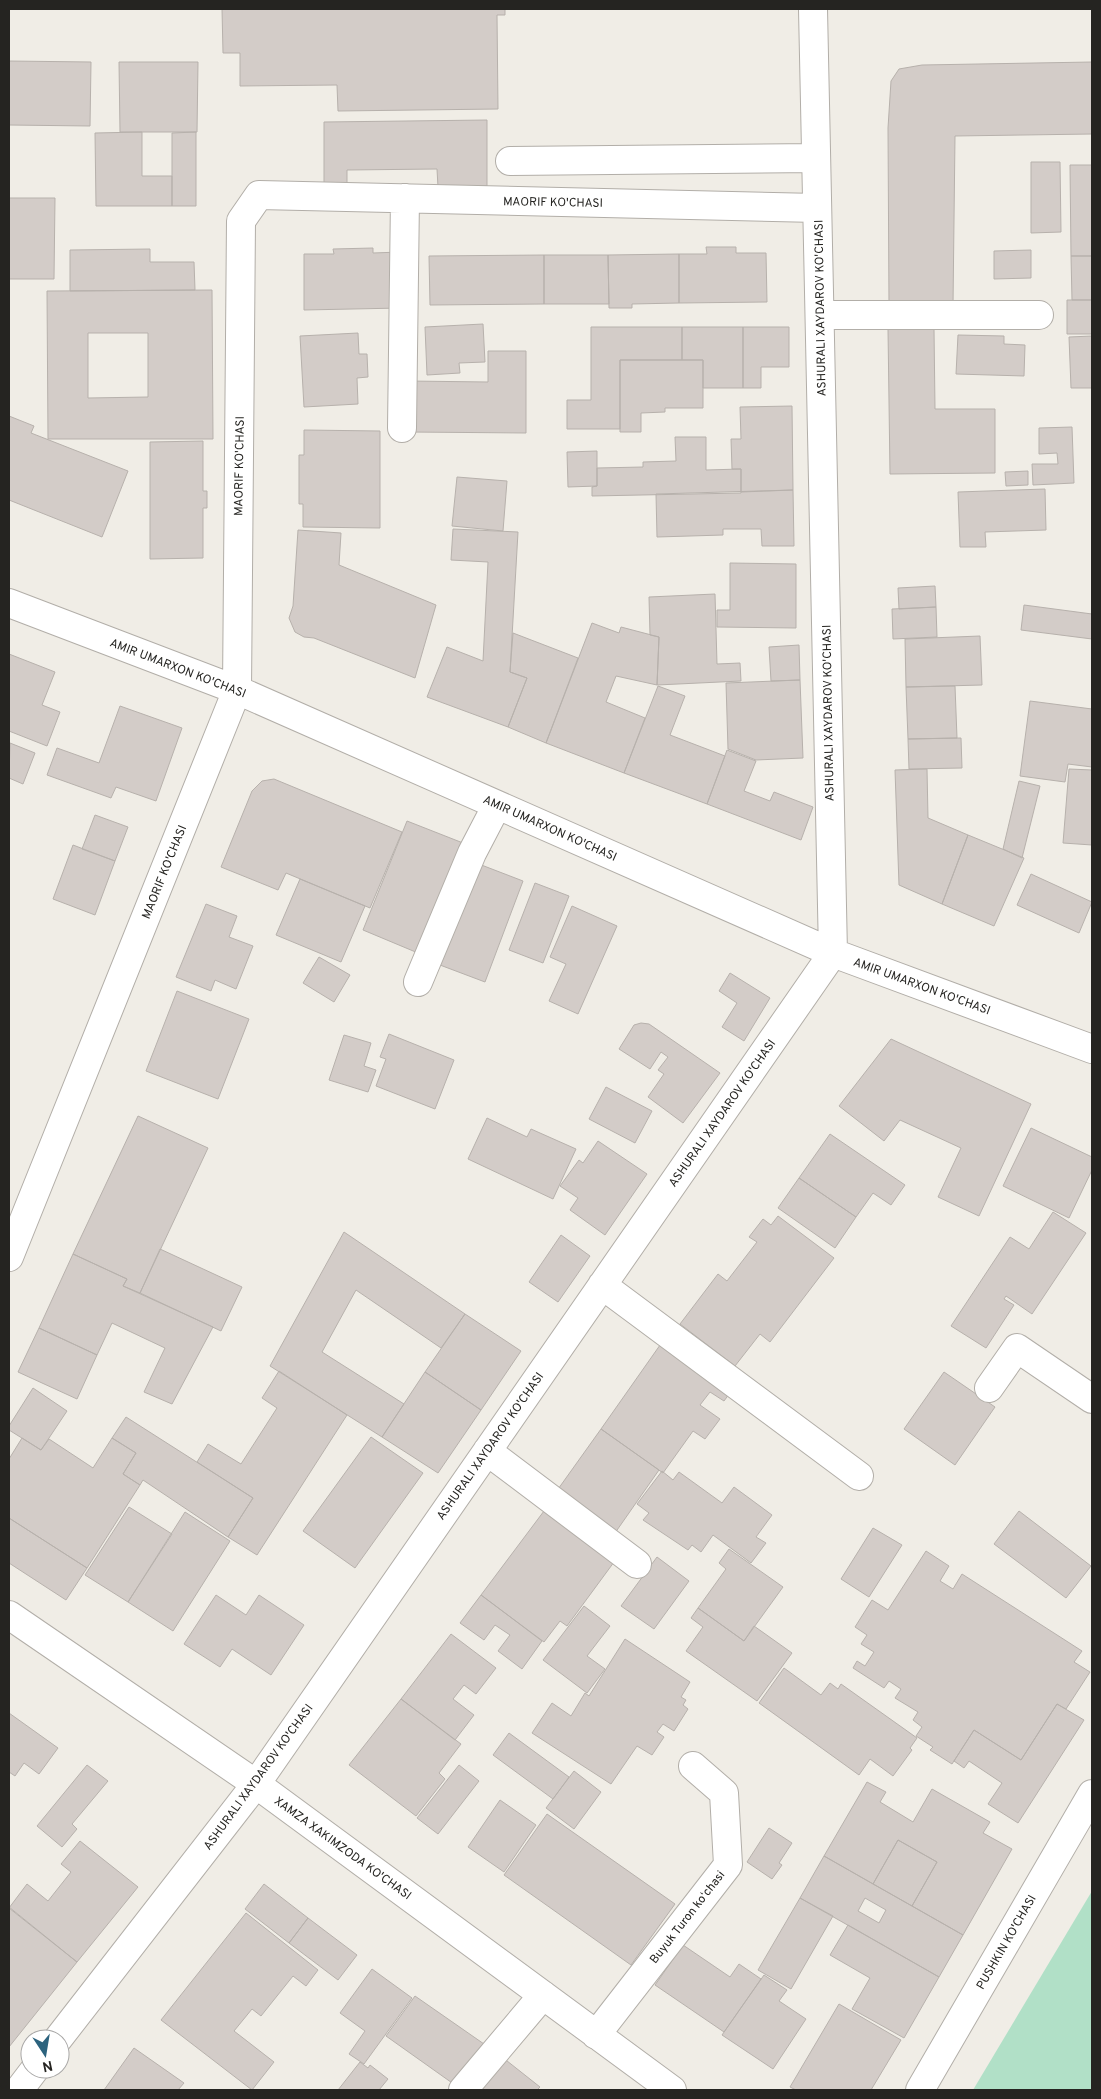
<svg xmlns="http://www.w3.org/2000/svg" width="1101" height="2099" font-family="Overpass,sans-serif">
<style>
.green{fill:#b1e0c7}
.building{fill:#d3ccc8;stroke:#b7b1ac;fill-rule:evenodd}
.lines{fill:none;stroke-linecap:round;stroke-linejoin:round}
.minor-casing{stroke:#b2aea8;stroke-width:30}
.minor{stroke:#fff;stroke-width:28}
.labels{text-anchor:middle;stroke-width:4;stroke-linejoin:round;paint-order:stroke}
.street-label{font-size:12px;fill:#252421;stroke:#fff}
</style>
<rect width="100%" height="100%" fill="#f0ede6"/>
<path class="green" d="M1092 1891V2090H973Z"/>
<path class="building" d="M222 9H505V15H497L498 109 338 111 337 85 240 86V53H223Z
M9 61 91 62 90 126 9 125Z
M119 62H198L197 132H120Z
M1092 62V134L955 136 953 306H889L888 128 891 81 899 69 922 65Z
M487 120V186L438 187 437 169 347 170V188H324V122Z
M142 132V176H172V206H96L95 133Z
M196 132V206H172V133Z
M1031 162H1060L1061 232 1031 233Z
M1070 165H1092V256H1071Z
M9 198H55L54 279H9Z
M706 247H736V253H766L767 302 679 303V254H707Z
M373 248V253L400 252 401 308 304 310V254H334L333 249Z
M150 249V262H194L195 290 70 291V250Z
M1031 250V278L994 279V251Z
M679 254V303L632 304V308H609L608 255Z
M544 255H608L609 304H544Z
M544 255V304L430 305 429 256Z
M1071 256H1092V300H1072Z
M212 290 213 439H48L47 291ZM88 333H148V397L88 398Z
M1067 300H1092V334H1067Z
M483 324 485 362 459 363 460 373 427 375 425 327Z
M591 327H682V360H620V429H567V400H591Z
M682 327H743V388H703V360H682Z
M743 327H789V367H761V388H743Z
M888 329H934L935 409H995V473L890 474Z
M358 333 359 354H367L368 377 357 378 358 404 304 407 300 336Z
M958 335 1004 336V344L1025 345 1024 376 956 374Z
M1092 336V388H1071L1069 337Z
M488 351H526V433L408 432V381L488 382Z
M620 360H703V408H665V412L641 413V432H620Z
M792 406 793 490 741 492V469H732L731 439H741L740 407Z
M9 416 34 426 31 433 128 471 102 537 9 500Z
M1072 427 1074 483 1033 485 1032 464H1058L1057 453 1039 454V428Z
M304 430 380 431V528L303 527V504H299V455H304Z
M675 437H706V470L741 469V493L592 496V487L597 486V468L643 467V462L676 461Z
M203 441V491H207V508H203V558L150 559V442Z
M597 451V486L568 487 567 452Z
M1028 471V485L1006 486 1005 472Z
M457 477 507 481 503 531 452 526Z
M1045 489 1046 530 985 532 986 547H960L958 492Z
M793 490 794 546H762L761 529H723V535L657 537 656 494Z
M453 529 518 532 510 672 527 678 508 727 427 697 447 647 483 661 488 562 451 560Z
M298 530 341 533 339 565 436 605 415 678 314 638 304 637 295 632 289 618 293 606Z
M730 563 796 564V628L717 627V610H730Z
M935 586 936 607 899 609 898 588Z
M715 594 717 664 740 663 741 681 657 685 659 637 650 635 649 597Z
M1024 605 1092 614V639L1021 630Z
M936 607 937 637 893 639 892 609Z
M592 623 619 633 621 627 659 637 657 685 616 676 606 702 645 718 624 773 546 743Z
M513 633 578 658 546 743 508 727 527 678 510 672Z
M980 636 982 685 906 687 905 639Z
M799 645 800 680 771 681 769 647Z
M9 654 55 672 42 705 60 712 47 746 9 731Z
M800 680 803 758 756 760 728 749 726 683Z
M658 686 685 696 670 735 725 756 707 804 624 773Z
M955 686 957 738 908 739 906 687Z
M1030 701 1092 709V767L1068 764 1065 782 1020 776Z
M120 706 182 728 156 801 116 787 111 798 47 775 57 748 99 763Z
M961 738 962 768 909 769 908 739Z
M10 743 35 753 23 784 9 778Z
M727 750 756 761 744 791 770 801 774 792 813 807 801 840 707 804Z
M927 769 928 818 968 835 942 904 899 885 895 770Z
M1069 769 1092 770V845L1063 843Z
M274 779 402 832 370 908 286 873 278 890 221 867 252 791 262 781Z
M1019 781 1040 786 1022 858 1003 849Z
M95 815 128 827 115 861 82 849Z
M407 821 463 843 418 953 363 930Z
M968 835 1024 858 994 926 942 904Z
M73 845 115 861 95 915 53 899Z
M471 861 523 881 485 982 432 962Z
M1031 874 1092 902 1079 933 1017 905Z
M300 879 365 906 341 962 276 935Z
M535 883 569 896 543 963 509 950Z
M206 904 237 916 229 937 253 946 236 989 215 980 211 991 176 977Z
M572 906 617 926 578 1014 549 1001 566 964 550 957Z
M319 957 350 975 334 1002 303 983Z
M730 973 770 998 744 1041 722 1027 737 1003 719 991Z
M177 991 249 1019 218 1099 146 1071Z
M641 1023 649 1024 720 1073 683 1123 648 1097 664 1074 658 1070 668 1057 661 1052 650 1069 619 1049 634 1025Z
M389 1034 454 1060 435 1109 376 1086 386 1059 380 1057Z
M344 1035 371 1043 364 1066 376 1070 368 1092 329 1080Z
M891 1039 1031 1104 979 1216 938 1197 961 1148 900 1120 884 1141 839 1106Z
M606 1087 652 1111 635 1143 589 1119Z
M138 1116 208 1148 140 1293 123 1286 127 1279 73 1254Z
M487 1118 527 1137 531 1129 576 1149 553 1199 468 1159Z
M1031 1128 1092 1157V1170L1069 1218 1003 1186Z
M830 1134 905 1185 891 1205 873 1193 856 1217 799 1178Z
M598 1141 647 1174 605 1235 570 1210 578 1198 560 1186 579 1160 583 1163Z
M799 1178 856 1217 835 1248 778 1208Z
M1053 1212 1086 1233 1032 1314 1006 1296 1004 1299 1014 1305 986 1348 951 1326 1010 1237 1029 1249Z
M778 1216 834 1258 770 1342 760 1334 735 1366 680 1324 718 1274 727 1281 757 1242 749 1237 763 1219 771 1225Z
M344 1232 465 1314 441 1348 356 1290 322 1352 404 1404 382 1437 270 1366Z
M561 1235 590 1256 558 1302 529 1282Z
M160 1249 242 1287 221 1331 140 1293Z
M73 1254 127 1279 123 1286 213 1327 172 1404 144 1392 165 1348 112 1323 97 1355 39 1328Z
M465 1314 521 1351 481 1410 425 1372Z
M39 1328 97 1355 77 1399 18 1372Z
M665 1338 735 1386 724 1401 710 1392 700 1405 720 1419 705 1439 693 1431 663 1473 601 1429Z
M279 1371 347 1415 257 1555 228 1537 253 1498 197 1462 208 1444 241 1464 277 1408 262 1398Z
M425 1372 481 1410 438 1473 382 1437Z
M944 1372 995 1407 955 1465 904 1429Z
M33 1388 67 1411 41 1450 9 1430V1426Z
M126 1417 253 1498 228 1537 143 1480 140 1485 123 1474 136 1453 112 1438Z
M601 1429 659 1470 615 1533 556 1492Z
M371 1437 423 1473 355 1568 303 1531Z
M22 1438 41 1450 49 1439 93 1468 112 1438 136 1453 123 1474 140 1485 87 1568 9 1518V1459Z
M662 1471 673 1480 679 1472 722 1503 734 1487 772 1515 756 1537 766 1543 751 1563 713 1535 701 1552 692 1545 688 1550 643 1520 649 1513 637 1504Z
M129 1507 172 1534 128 1602 85 1575Z
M547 1507 617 1558 567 1626 560 1621 544 1642 481 1595Z
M1019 1511 1091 1566 1066 1598 994 1544Z
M185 1512 230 1541 173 1631 128 1602Z
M9 1518 87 1568 66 1600 9 1563Z
M873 1528 902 1545 869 1597 841 1579Z
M729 1549 783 1587 744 1641 698 1608 726 1569 719 1563Z
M926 1551 949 1566 940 1581 953 1589 962 1574 1082 1651 1074 1662 1090 1672 1066 1709 1057 1704 1021 1760 974 1730 952 1764 930 1750 933 1747 916 1736 922 1727 913 1720 918 1712 895 1698 901 1689 889 1681 884 1688 853 1668 857 1661 865 1666 874 1652 861 1644 867 1635 855 1627 872 1600 888 1610Z
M657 1557 689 1581 654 1629 621 1606Z
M216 1595 246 1615 259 1595 304 1625 271 1675 232 1649 220 1667 184 1644Z
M481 1595 542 1641 522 1669 498 1651 510 1635 495 1625 484 1640 460 1623Z
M584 1606 610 1626 587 1656 605 1669 587 1693 543 1660Z
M698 1608 744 1641 754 1626 792 1653 757 1701 686 1651 703 1627 691 1618Z
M451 1634 496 1668 476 1694 464 1685 453 1699 474 1715 455 1740 401 1699Z
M625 1639 690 1682 681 1697 686 1700 683 1705 688 1709 674 1731 663 1724 657 1732 664 1737 652 1755 637 1746 611 1784 532 1733 552 1703 571 1716 585 1693 589 1696Z
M784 1668 821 1695 830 1683 838 1689 841 1684 917 1738 910 1748 912 1750 893 1776 870 1759 859 1775 759 1703Z
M401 1699 461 1744 439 1773 445 1779 416 1816 349 1765Z
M1057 1704 1084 1720 1018 1823 988 1804 1002 1783 969 1761 964 1768 954 1761 974 1730 1021 1760Z
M9 1713 58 1748 39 1774 24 1763 15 1776 9 1772Z
M509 1733 569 1777 553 1799 493 1755Z
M87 1765 108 1781 72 1824 77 1829 62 1847 37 1826Z
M459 1765 479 1781 438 1834 417 1818Z
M574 1771 601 1792 574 1829 546 1808Z
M867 1782 886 1792 880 1802 913 1822 932 1789 990 1822 983 1833 1012 1849 963 1935 912 1906 937 1862 898 1840 873 1884 824 1856Z
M500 1800 536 1825 504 1872 468 1847Z
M547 1814 675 1904 631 1965 504 1875Z
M769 1828 792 1843 779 1863 782 1865 772 1879 747 1862Z
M898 1840 937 1862 912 1906 873 1884Z
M80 1841 138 1887 77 1962 9 1908 27 1884 48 1901 71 1872 61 1864Z
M824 1856 963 1935 939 1977 800 1898ZM865 1898 886 1910 879 1923 858 1911Z
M264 1884 308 1918 289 1943 245 1909Z
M800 1898 833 1916 791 1989 758 1970Z
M9 1907 77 1962 9 2047Z
M246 1913 318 1970 306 1986 293 1976 261 2016 252 2009 234 2031 274 2062 252 2090 161 2020Z
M308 1918 357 1955 338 1980 289 1943Z
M848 1925 939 1977 904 2038 852 2009 870 1978 830 1955Z
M683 1945 730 1977 739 1964 761 1979 724 2032 655 1985Z
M372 1969 412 1998 364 2064 349 2054 365 2031 340 2013Z
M764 1975 787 1990 779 2001 806 2019 773 2069 722 2035Z
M415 1996 484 2044 455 2085 386 2036Z
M839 2004 901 2040 871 2090H796L790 2087Z
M134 2048 184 2083 178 2090H104Z
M497 2053 540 2087 537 2090H467Z
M360 2062 368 2068 370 2065 388 2079 379 2090H338Z"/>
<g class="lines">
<g class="minor-casing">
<path id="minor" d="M510 161 816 158
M820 315H1039
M402 428 405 198
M9 603 237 690 833 953 1092 1049
M418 982 472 853 497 805
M9 1257 237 690 241 221 259 195 817 208
M602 1285 859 1476
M989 1388 1017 1348 1092 1399
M487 1451 637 1564
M9 1615 256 1784 672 2090
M596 2035 728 1865 724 1793 693 1766
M58 2039 256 1784 833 953 813 9
M19 2090 35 2069
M463 2090 543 1995
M920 2090 1092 1794"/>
</g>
<use href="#minor" class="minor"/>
</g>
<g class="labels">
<g class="street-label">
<text transform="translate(553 202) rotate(1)" y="4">MAORIF KO'CHASI</text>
<text transform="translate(820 308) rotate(-91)" y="4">ASHURALI XAYDAROV KO'CHASI</text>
<text transform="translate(239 466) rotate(-89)" y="4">MAORIF KO'CHASI</text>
<text transform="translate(178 668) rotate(21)" y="4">AMIR UMARXON KO'CHASI</text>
<text transform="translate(828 713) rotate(-91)" y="4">ASHURALI XAYDAROV KO'CHASI</text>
<text transform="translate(550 828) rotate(24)" y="4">AMIR UMARXON KO'CHASI</text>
<text transform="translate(164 872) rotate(-68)" y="4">MAORIF KO'CHASI</text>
<text transform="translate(922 986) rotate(20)" y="4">AMIR UMARXON KO'CHASI</text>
<text transform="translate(722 1113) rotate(-55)" y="4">ASHURALI XAYDAROV KO'CHASI</text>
<text transform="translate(490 1446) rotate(-55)" y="4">ASHURALI XAYDAROV KO'CHASI</text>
<text transform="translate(258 1777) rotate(-54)" y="4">ASHURALI XAYDAROV KO'CHASI</text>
<text transform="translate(343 1848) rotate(36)" y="4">XAMZA XAKIMZODA KO'CHASI</text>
<text transform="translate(687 1917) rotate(-52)" y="4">Buyuk Turon koʻchasi</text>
<text transform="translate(1006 1942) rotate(-60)" y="4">PUSHKIN KO'CHASI</text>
</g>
</g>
<rect width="1101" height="2099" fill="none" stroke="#252421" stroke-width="20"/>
<g transform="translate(45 2054) rotate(168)"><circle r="24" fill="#ffffff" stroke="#a8a7a6"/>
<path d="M0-4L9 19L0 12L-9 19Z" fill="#2c637e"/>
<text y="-8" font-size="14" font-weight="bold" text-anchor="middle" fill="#252421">N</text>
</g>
</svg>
